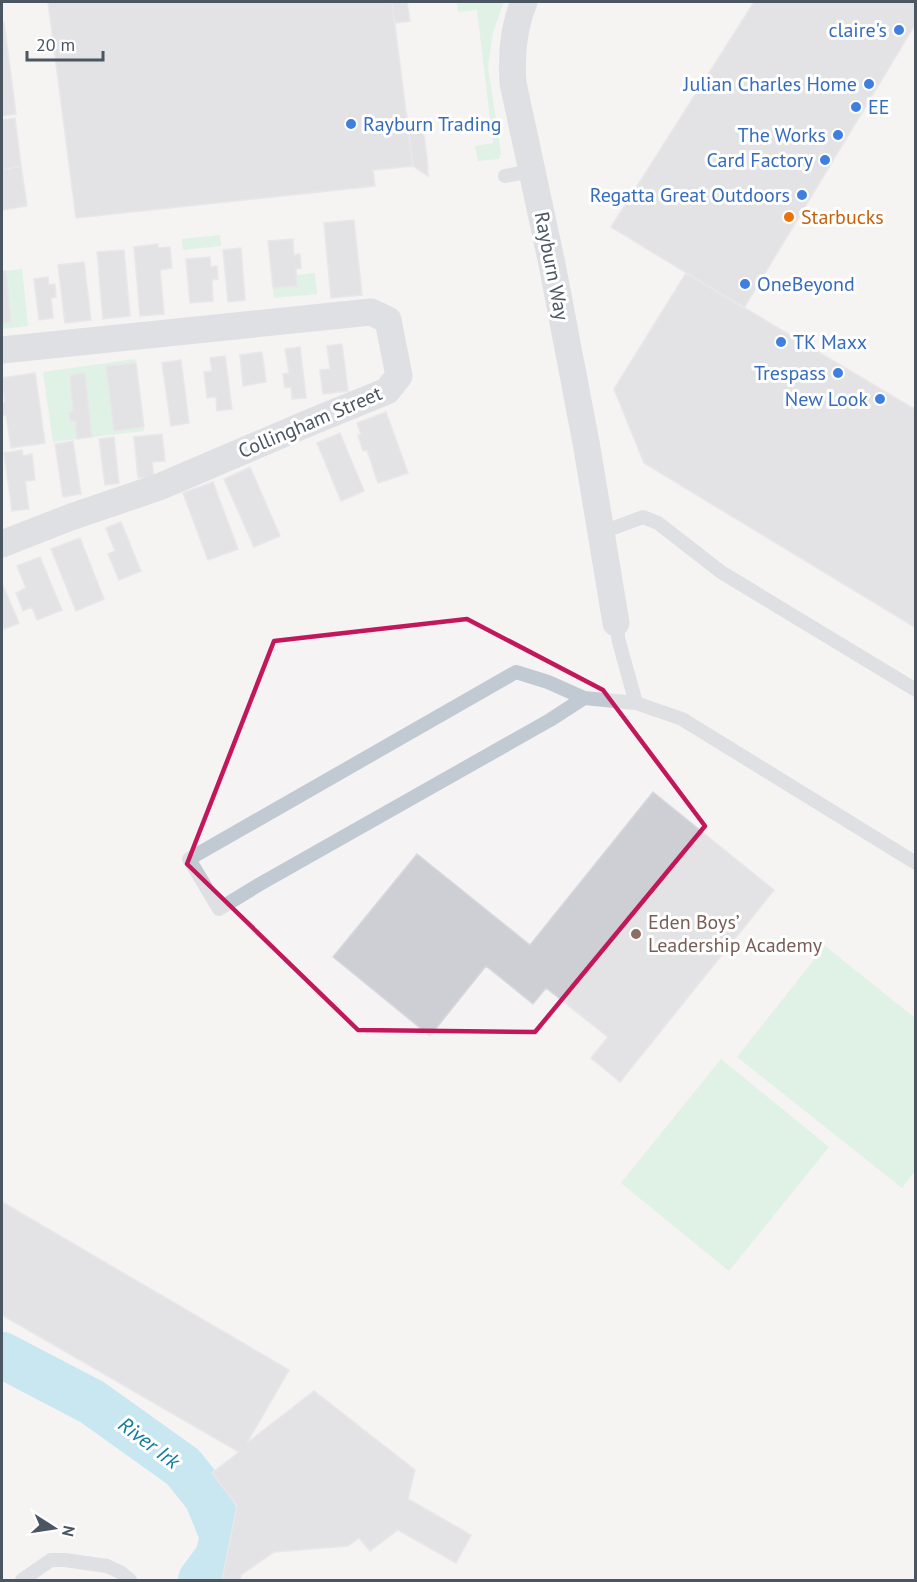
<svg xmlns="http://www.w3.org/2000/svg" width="917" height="1582" font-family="'PT Sans',sans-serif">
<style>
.green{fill:#c3f1d5}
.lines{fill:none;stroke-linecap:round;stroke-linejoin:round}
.river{stroke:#90daee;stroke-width:46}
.building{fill:#cdcfd5;stroke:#d7d9de;stroke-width:1.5}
.service{stroke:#c1cad2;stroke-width:14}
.minor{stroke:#c1cad2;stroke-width:27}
.marked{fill:none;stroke:#c2185b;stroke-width:4.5;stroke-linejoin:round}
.shop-dot{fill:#3f7fe0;stroke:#fff;stroke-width:2}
.food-dot{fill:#e8710a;stroke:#fff;stroke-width:2}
.education-dot{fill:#8d6e63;stroke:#fff;stroke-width:2}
.labels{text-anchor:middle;stroke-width:6;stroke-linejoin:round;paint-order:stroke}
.shop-label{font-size:20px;fill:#366cbe;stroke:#fff;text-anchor:end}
.food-label{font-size:20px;fill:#c56008;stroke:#fff;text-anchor:start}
.street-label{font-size:20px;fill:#4a5661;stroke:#fff}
.education-label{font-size:20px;fill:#785e54;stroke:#fff;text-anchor:start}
.water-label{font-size:21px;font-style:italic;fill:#0c7c9b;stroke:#fff}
</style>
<rect width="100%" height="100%" fill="#f5f3f3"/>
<path class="green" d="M457 2H504L493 32 488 67 501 153 499 159 478 161 475 146 493 143 477 10 458 12Z
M220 235 221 246 183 250 182 239Z
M22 269 28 326 2 329V323L11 322 6 271Z
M315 273 317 294 274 298 273 288 297 286V275Z
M135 359 136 363 106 366 114 430 144 427V431L92 437 85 374 70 375 73 411 69 412 70 421H75L77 439 53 442 43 372Z
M825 946 915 1018V1171L902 1188 737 1057Z
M721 1059 829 1147 729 1271 621 1183Z"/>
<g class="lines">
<path class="river" d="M2 1355 92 1402 183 1467 207 1497 223 1536 218 1557 201 1580"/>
</g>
<path class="building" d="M48 2H392L413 166 373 170 375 186 76 218Z
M392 2H407L410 21 395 23Z
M754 2H916V23L744 308 611 227Z
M2 22H4L16 114 2 116Z
M15 118 21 166 2 170V120Z
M422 121 427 158 428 176 413 166 407 123Z
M21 166 27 206 2 210V170Z
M354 220 362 295 331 298 324 223Z
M293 239 294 255 300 254 301 268 296 269 297 286 273 288 268 241Z
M158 244V248L170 247 172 268 160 270 164 314 140 316 134 247Z
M241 248 245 300 228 302 223 250Z
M124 250 130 316 103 319 97 252Z
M210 257 211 267 217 266 218 279 212 280 213 301 190 303 186 259Z
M84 262 91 320 65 323 58 265Z
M2 271H6L11 322 2 323Z
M686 273 916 410V628L644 463 614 389Z
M48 277 49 285 55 284 56 297 51 298 53 318 39 320 34 279Z
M342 344 348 391 323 394 320 370 330 369 327 346Z
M300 347 306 398 292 399 291 387 285 388 283 374 289 373 285 349Z
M262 352 266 382 243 386 240 355Z
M225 356 232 409 217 411 216 397 207 398 204 372 212 371 210 358Z
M181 360 189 423 171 426 162 363Z
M136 363 144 427 114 431 106 366Z
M35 373 45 443 11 448 6 415 2 416V403H5L2 378Z
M85 373 92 437 77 439 75 421H70L69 412 73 411 70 375Z
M386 412 408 473 378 483 367 450 363 451 358 435 361 434 357 423Z
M340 433 364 491 341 501 317 443Z
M162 434 165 461 152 462 154 477 138 478 134 437Z
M114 437 119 483 105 485 99 439Z
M73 441 81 494 63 497 55 444Z
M22 450 23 456 32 454 35 480 25 481 29 509 12 511 4 453Z
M250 467 280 536 254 547 224 479Z
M213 482 238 549 208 560 183 493Z
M121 522 141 571 119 580 108 554 115 551 106 528Z
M80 538 104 599 76 611 51 549Z
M40 557 62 610 37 620 32 607 23 611 16 593 26 588 17 566Z
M2 583 19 623 4 629 2 624Z
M653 792 774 890 620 1082 591 1058 608 1037 546 988 533 1004 486 966 430 1036 333 957 417 854 530 945Z
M2 1202 289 1370 247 1443 314 1391 415 1470 408 1499 471 1535 456 1563 398 1530 370 1551 359 1538 348 1546 274 1552 241 1575 240 1580H222L237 1506 212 1473 239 1452 2 1315Z"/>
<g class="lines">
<path class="service" d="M505 176 533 171
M600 533 643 517 658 523 721 572 916 690
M584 698 548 682 516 672 189 859 219 909 260 884 550 720 584 698 636 703 619 642 616 623
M636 703 682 719 916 863
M22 1580 51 1560H65L107 1566 120 1572 130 1580"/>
<path class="minor" d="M524 2C513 28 511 54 513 83L552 264 587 448 616 623
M2 350 371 312 388 320 399 376 387 391 311 422 159 487 71 517 2 544"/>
</g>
<path d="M0 0H917V1582H0ZM467 619 603 690 705 826 535 1032 358 1030 187 864 274 641Z" fill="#f5f3f3" fill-opacity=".55" fill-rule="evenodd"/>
<path class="marked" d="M467 619 603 690 705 826 535 1032 358 1030 187 864 274 641Z"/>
<g class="shop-dot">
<circle cx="899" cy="30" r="6"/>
<circle cx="869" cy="84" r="6"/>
<circle cx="856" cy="107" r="6"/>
<circle cx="351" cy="124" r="6"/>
<circle cx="838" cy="135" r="6"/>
<circle cx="825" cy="160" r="6"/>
<circle cx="802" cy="195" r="6"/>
<circle cx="745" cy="284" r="6"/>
<circle cx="781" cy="342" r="6"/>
<circle cx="838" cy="373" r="6"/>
<circle cx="880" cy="399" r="6"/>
</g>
<circle class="food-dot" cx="789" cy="217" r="6"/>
<circle class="education-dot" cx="636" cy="934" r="6"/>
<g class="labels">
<g class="shop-label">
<text x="887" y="37">claire's</text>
<text x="857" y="91">Julian Charles Home</text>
<text x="868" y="114" text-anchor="start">EE</text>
<text x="363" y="131" text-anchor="start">Rayburn Trading</text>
<text x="826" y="142">The Works</text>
<text x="813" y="167">Card Factory</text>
<text x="790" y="202">Regatta Great Outdoors</text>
<text x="757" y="291" text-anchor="start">OneBeyond</text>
<text x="793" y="349" text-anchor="start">TK Maxx</text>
<text x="826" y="380">Trespass</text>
<text x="868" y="406">New Look</text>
</g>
<g class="food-label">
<text x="801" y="224">Starbucks</text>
</g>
<g class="street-label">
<text transform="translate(552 266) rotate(79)" y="7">Rayburn Way</text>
<text transform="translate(310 422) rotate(-23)" y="7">Collingham Street</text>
</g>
<g class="education-label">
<text x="648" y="929">Eden Boys’<tspan x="648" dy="23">Leadership Academy</tspan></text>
</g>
<g class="water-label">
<text transform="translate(149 1443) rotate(37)" y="7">River Irk</text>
</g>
</g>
<rect width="917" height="1582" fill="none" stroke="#4a5661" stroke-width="6"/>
<g transform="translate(54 1528) rotate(102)" stroke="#ffffff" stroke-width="4.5" paint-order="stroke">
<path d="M0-4.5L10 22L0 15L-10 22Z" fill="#4a5661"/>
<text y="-9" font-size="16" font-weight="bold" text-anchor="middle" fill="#4a5661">N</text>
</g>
<path d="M27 51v9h76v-9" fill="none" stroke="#4a5661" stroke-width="3"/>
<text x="36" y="51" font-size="18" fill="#4a5661" stroke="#ffffff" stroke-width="4.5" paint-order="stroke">20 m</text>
</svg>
